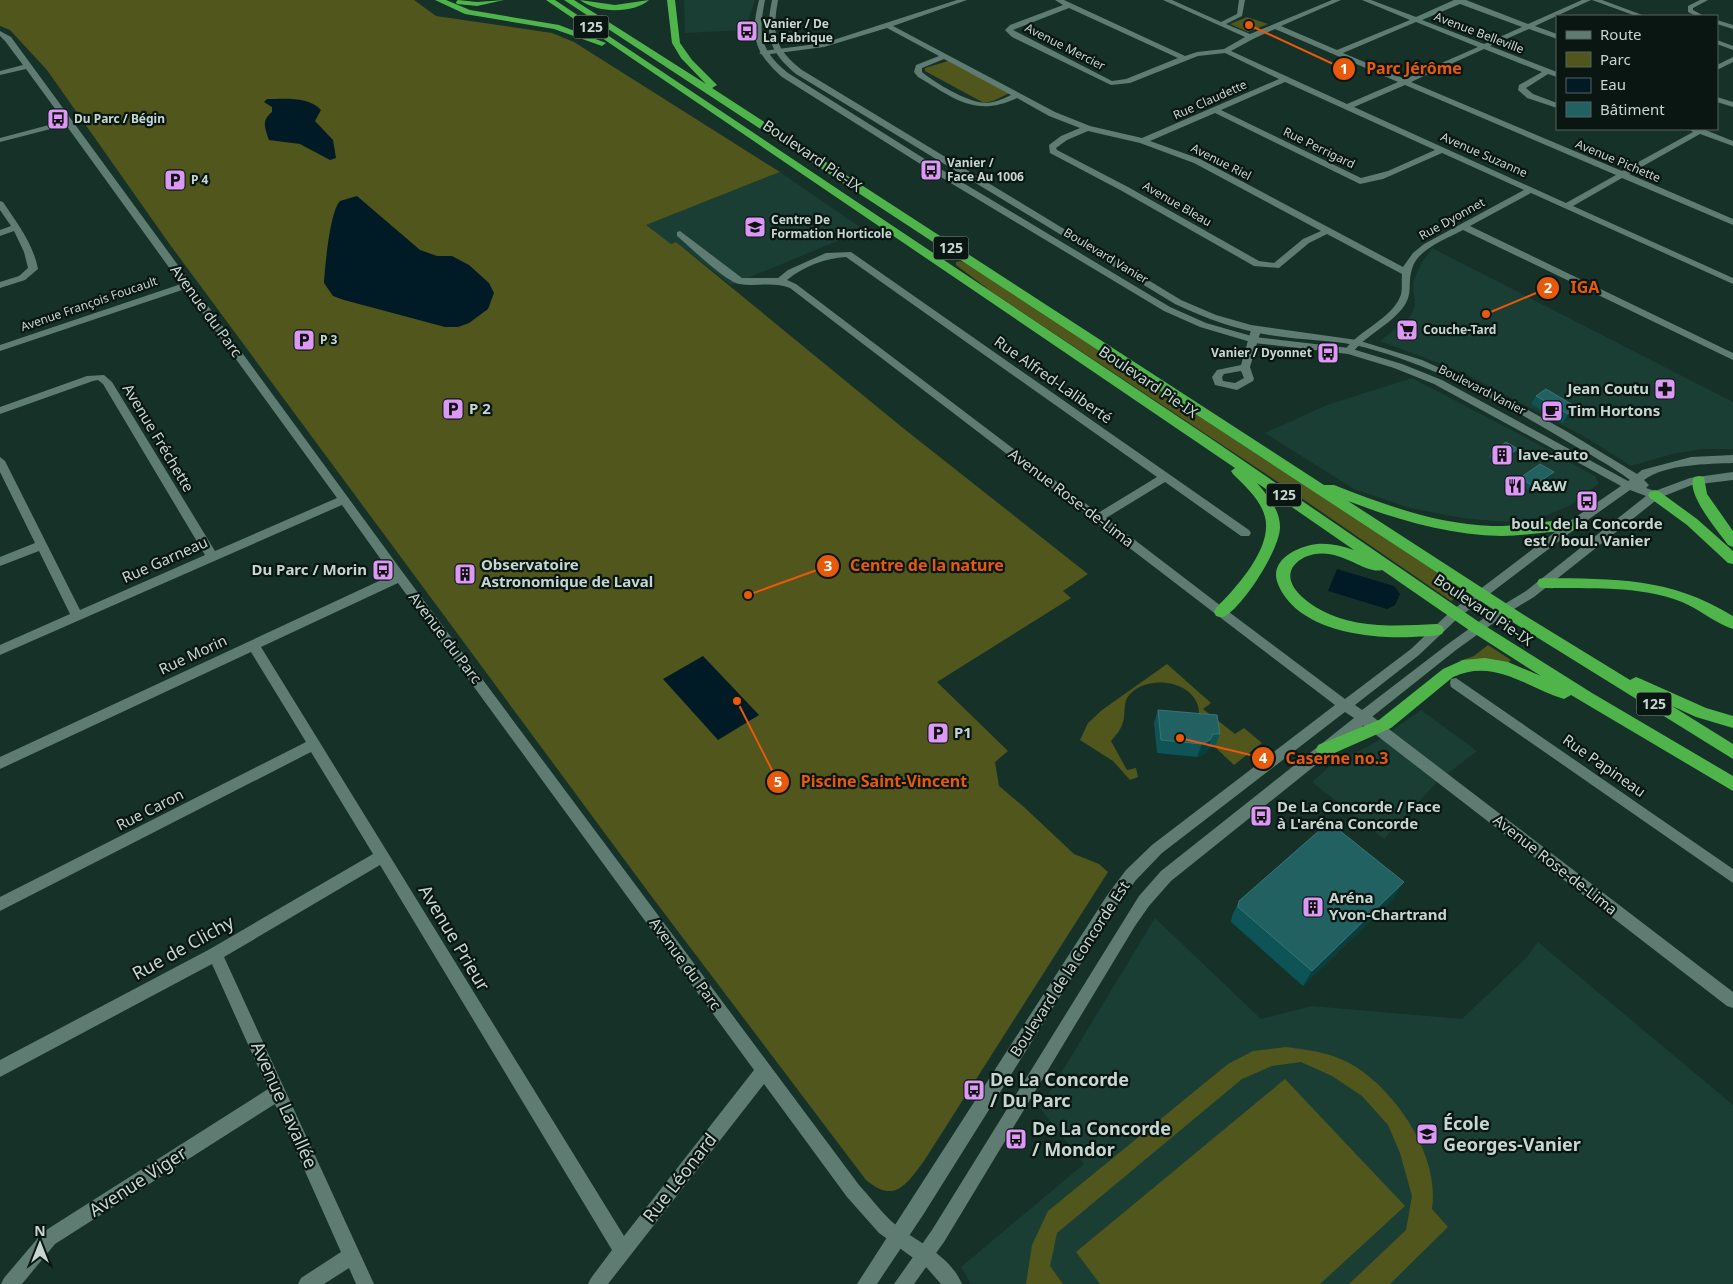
<svg xmlns="http://www.w3.org/2000/svg" width="1733" height="1284" font-family="'Noto Sans',sans-serif">
<style>
.built{fill:#1a3e34}
.green{fill:#51561c}
.water{fill:#001a26}
.lines{fill:none;stroke-linecap:round;stroke-linejoin:round}
.street{fill:#5f7c72;fill-rule:evenodd}
.secondary{fill:#5f7c72;fill-rule:evenodd}
.highway{fill:#4fb54b;fill-rule:evenodd}
.wall{fill:#0e5355}
.shaded-wall{fill:#083f3e}
.building{fill:#226162;stroke:#3c7374}
.labels{text-anchor:middle;stroke-width:4.5;stroke-linejoin:round;paint-order:stroke}
.far-poi-label{font-size:12px;font-weight:bold;fill:#c7d6d0;stroke:#0a1612;text-anchor:start}
.far-street-label{font-size:12px;fill:#c7d6d0;stroke:#0a1612}
.shield{fill:#0a1612;stroke:#8e9c97;stroke-width:1}
.shield-label{font-size:14px;font-weight:bold;fill:#c7d6d0}
.street-label{font-size:15px;fill:#c7d6d0;stroke:#0a1612}
.poi-label{font-size:15px;font-weight:bold;fill:#c7d6d0;stroke:#0a1612;text-anchor:start}
.near-street-label{font-size:18px;fill:#c7d6d0;stroke:#0a1612}
.near-poi-label{font-size:18px;font-weight:bold;fill:#c7d6d0;stroke:#0a1612;text-anchor:start}
.leader{fill:none;stroke:#e8590c;stroke-width:2}
.callout-dot{fill:#e8590c;stroke:#0a1612;stroke-width:2}
.mark-label{font-size:15px;text-anchor:middle;font-weight:bold;fill:#fff}
.callout-label{font-size:16px;text-anchor:middle;font-weight:bold;fill:#e8590c;stroke:#0a1612;stroke-width:4.5;stroke-linejoin:round;paint-order:stroke}
</style>
<rect width="100%" height="100%" fill="#153128"/>
<path class="built" d="M684 0H755L745 30 685 33Z
M780 172 864 230 731 285 676 242 671 244 645 225Z
M1432 248 1733 402V449H1704L1672 454 1631 466 1585 437 1462 372 1380 341 1410 317 1415 306 1413 282 1421 264Z
M1412 378 1521 435 1595 476 1599 483 1571 505 1541 518 1505 522 1462 518 1410 508 1354 489 1265 433 1327 405Z
M1421 710 1477 751 1438 781 1384 839 1312 782 1330 766 1374 743Z
M1155 918 1261 1019 1312 1006 1462 1019 1527 957 1538 942 1733 1105V1284H971L961 1267 1084 1164 1040 1108Z"/>
<path class="green" d="M0 0H414L436 16 552 33 574 42 780 172 646 225 671 244 676 242 903 428 1088 574 1063 591 1071 598 937 682 1008 751 995 762 999 786 1024 807 1074 854 1099 864 1108 872 924 1161C906 1185 895 1204 866 1180L649 893 168 242 47 70 10 30 0 26Z
M1247 17 1268 24 1248 32 1230 24Z
M948 61 1010 93 993 101 984 103 925 71V68Z
M960 261 965 263 1464 590 1451 601 1281 484 992 292 956 265V262Z
M1488 645 1511 660 1507 664 1459 661 1474 656Z
M1167 664 1211 703 1203 709 1235 734 1244 728 1262 743 1234 765 1215 747 1213 728 1199 727C1199 720 1200 710 1197 703 1187 678 1141 675 1127 698 1123 706 1126 717 1122 725 1120 731 1115 736 1111 741L1127 770 1136 768 1138 777 1130 780 1113 761 1080 740 1088 723 1102 710Z
M1286 1047C1309 1050 1335 1053 1356 1067 1398 1094 1440 1157 1432 1209L1448 1227 1390 1284H1349L1406 1230 1412 1196 1400 1153 1388 1125 1362 1096 1332 1076 1301 1062 1272 1066 1242 1079 1057 1233 1050 1266 1063 1284H1026L1032 1245 1048 1211 1228 1064 1253 1051Z
M1285 1079 1405 1206 1320 1284H1100L1076 1252Z"/>
<path class="water" d="M267 99C284 99 309 96 321 110L315 121 333 140 336 158 330 160 300 144 269 140C265 128 261 121 272 112V107L264 102Z
M357 196 420 250 437 256H452L469 265 489 283 494 293 488 309 469 323 458 327H445L344 300 333 296 324 283C325 266 330 211 340 201Z
M1337 569 1394 586 1400 594 1395 605 1387 609 1328 591Z
M703 656 759 715 718 740 663 679Z"/>
<g class="lines">
<path class="street" d="M957 0H967L893 26 1055 112 1090 126 1142 138 1279 79 1225 53 1198 56 1130 83 1111 85 1012 37 1005 30 1010 25 1063 5 1055 0H1064L1185 56 1197 52 1224 49 1245 37 1163 0H1172L1221 22 1237 14 1239 0H1245L1242 16 1226 24 1250 34 1332 0H1341L1281 26 1337 50 1410 20 1362 0H1371L1416 17 1454 0H1466L1528 24 1582 0H1591L1535 26 1557 34V39L1529 29 1490 46 1557 72V77L1548 74 1526 88 1533 94 1557 103V108L1527 98 1518 90 1519 85 1542 72 1484 49 1411 82 1622 171 1693 132 1689 129H1703L1733 141V146L1700 134 1629 174 1733 219V225L1622 178 1573 206 1733 278V284L1531 193 1470 226 1733 353V360L1463 230C1447 239 1417 249 1412 269 1407 285 1414 294 1402 309 1387 327 1366 335 1352 353H1346L1344 351C1359 330 1391 319 1400 297 1403 290 1401 282 1402 274L1327 234 1309 243 1279 268 1254 266 1122 191 1050 153 1049 145 1061 136 1080 128 1049 116 1017 98C975 118 954 98 918 77L914 72 916 65 939 56 887 28 824 47 763 55 759 53 763 51 824 43ZM1460 4 1522 27 1484 44 1422 20ZM1069 8 1178 58 1126 79 1112 81 1013 30ZM1416 22 1478 47 1405 79 1343 53ZM1275 29 1398 82 1347 104 1231 51 1253 39ZM944 59 1011 95C1003 99 994 103 985 103 967 102 935 83 922 72V68ZM1285 82 1435 150 1388 171 1361 178 1221 110ZM1405 85 1616 175 1566 203 1354 107ZM1215 113 1360 184 1383 179 1442 153 1524 190 1424 244 1413 253 1403 267 1200 159 1150 141ZM1088 131 1140 143 1194 163 1321 231 1303 239 1274 263 1259 261 1128 187 1057 150 1056 148 1067 140Z
M1592 0H1602L1645 16H1636Z
M1700 0H1708L1693 8V10L1704 16H1696L1688 12V6Z
M1717 20 1733 25V29L1717 24Z
M0 31 11 37 404 574 859 1185C869 1196 879 1209 890 1220 913 1241 949 1253 962 1284H941L927 1268 879 1233 847 1197 764 1084 608 1284H588L591 1278 612 1250 380 865 224 957 374 1284H356L349 1268 324 1284H298L301 1278 341 1252 275 1104 55 1244 22 1284H1L4 1278 43 1232 268 1089 212 964 0 1077V1060L210 949 373 854 311 752 0 911V897L306 742 251 652 0 769V757L392 575 342 505 0 655V645L70 614 39 551 0 566V557L35 543 0 472V457L5 461 80 610 205 555 103 384 98 380 93 381 0 414V407L87 376 104 375 112 382 215 551 337 498 185 289 0 351V345L181 284 66 125 0 142V138L64 121 26 69 0 75V71L23 65 5 41 0 36ZM398 583 754 1070 624 1236 261 647Z
M1717 40 1733 46V50L1717 44Z
M1733 57V62L1717 70V65Z
M1717 97 1733 102V107L1717 102Z
M0 201 3 202C17 223 33 243 38 269L25 280 0 288V282L19 276 28 268 24 252 14 231 0 236V230L11 226 0 210Z
M680 231 742 278H778L788 270 826 253 851 252 1249 530 1251 533 1249 536H1241L1165 482 1106 518 1225 609 1227 612 1225 615H1217L790 288C773 281 757 287 739 284 725 281 690 247 677 236V232ZM846 257 1157 477 1098 513 796 284 787 280C803 267 825 258 846 257Z
M1256 327 1261 330 1250 367 1254 379 1253 381 1237 390 1215 385 1212 377 1217 370 1241 365 1251 330ZM1241 371 1244 378 1235 383 1223 381 1222 377 1224 374Z
M1456 678 1733 869V883L1451 687 1450 683 1451 679Z
M1363 712 1368 713 1733 992V1008L1727 1006 1358 721 1356 717 1358 713Z"/>
<path class="secondary" d="M759 0H765C758 35 760 50 788 73L955 178 1170 307 1206 323 1255 337 1349 348 1402 364 1442 380 1628 481 1630 480C1610 465 1589 454 1568 442 1502 402 1430 363 1355 345 1329 340 1302 340 1276 336 1240 331 1207 319 1175 304L796 74C768 50 765 35 772 0H778C772 34 774 48 802 70L1181 300 1216 315 1251 325 1357 340 1422 360 1510 400 1566 431 1637 474 1642 470 1691 457 1733 455V463C1708 464 1665 464 1644 480L1649 485 1646 488 1655 491 1690 478 1733 472V480L1692 485 1659 498 1534 597 1506 614 1456 650 1373 716 1357 732 1171 881 1149 906 1135 926 944 1242 914 1284H894L932 1230 1139 896 1161 871 1354 718 1345 712 1341 715 1162 853 1136 880 1118 904 923 1215 877 1284H857L1108 894 1126 870 1152 845 1335 705 1217 615 1215 612 1217 609H1225L1345 699 1411 649 1450 612 1567 523 1621 486 1434 384 1394 368 1348 354 1254 343 1200 327 1164 311 949 182 782 77C754 52 750 36 759 0ZM1630 490 1646 496 1526 591 1498 608 1448 644 1362 710 1355 705 1419 655 1458 618 1575 529Z"/>
<path class="highway" d="M435 0H446L470 10 559 25 606 43 602 46 554 29 465 14Z
M458 0 477 2 504 0 477 6 457 4 456 2Z
M546 0H555L1219 444 1479 622 1592 693 1733 776V791L1571 695 1564 699C1526 687 1494 658 1453 677L1391 728 1330 755 1324 757 1318 755 1316 750 1318 745 1379 720 1443 669 1463 660 1485 658 1508 662 1541 676 1469 630 1382 570C1364 575 1337 543 1305 557 1295 562 1288 570 1291 581 1294 591 1303 598 1311 604 1349 630 1393 626 1437 624L1442 626 1444 630 1442 634C1433 637 1422 636 1412 637 1369 639 1297 631 1278 584 1268 560 1298 546 1317 544 1330 543 1342 546 1354 550L1257 483C1268 496 1280 510 1280 527 1280 549 1245 603 1227 615 1223 618 1220 617 1216 616L1214 612 1216 608C1236 588 1273 548 1265 517 1261 500 1245 486 1233 474L1231 471 1235 468Z
M564 0H574L706 84 681 58 672 43 667 0H675L680 43 692 60 717 85 712 88 1324 485H1334C1385 505 1436 524 1492 526 1515 527 1557 517 1576 523L1578 526 1576 529 1571 531C1548 531 1525 536 1502 536 1448 535 1398 520 1348 501L1524 615 1630 680 1636 677 1641 679 1706 708 1733 716V728L1696 717 1672 706 1733 744V759L1514 623Z
M580 0 615 5 649 0C633 14 596 13 580 0Z
M1699 476 1704 477 1707 494 1733 531V547L1728 545C1718 531 1685 493 1694 477Z
M1655 490 1660 492 1697 519 1733 551V564L1728 563 1687 525 1650 498 1648 495 1650 492Z
M1544 578C1616 579 1669 577 1733 616V629C1715 623 1699 609 1682 602 1639 585 1589 589 1544 588L1539 587 1537 583 1539 579Z"/>
</g>
<path class="wall" d="M1536 396 1578 408 1573 417 1563 423 1531 404Z
M1518 449 1516 453 1501 464 1489 457 1491 453Z
M1554 472 1552 476 1530 491 1518 483 1520 478Z
M1158 710 1220 734 1215 747H1209L1206 753 1197 757 1157 753 1154 723Z
M1394 898 1303 986 1231 922 1232 916 1239 901Z"/>
<path class="shaded-wall" d="M1578 408 1573 417 1563 423 1568 414Z
M1518 449 1516 453 1501 464 1503 459Z
M1554 472 1552 476 1530 491 1533 486Z
M1213 734 1206 753 1197 757 1202 744Z
M1404 882 1394 898 1303 986 1312 971Z"/>
<path class="building" d="M1546 389 1578 408 1568 414 1536 396Z
M1506 442 1518 449 1503 459 1491 453Z
M1540 464 1554 472 1533 486 1520 478Z
M1158 710 1217 715 1220 734H1213L1210 740 1202 744 1161 740Z
M1329 822 1404 882 1312 971 1238 907 1239 901Z"/>
<defs>
<g id="bus-square" transform="scale(1.125)"><rect x="-9" y="-9" width="18" height="18" rx="4" fill="#db99f5" stroke="#0a1612"/><path d="M-5-6H5V4H4V6H2V4H-2V6H-4V4H-5ZM-3.5-4V0h7V-4ZM-3.5 1.2v1.5H-2V1.2ZM2 1.2v1.5H3.5V1.2Z" fill="#111"/></g>
<g id="parking-square" transform="scale(1.125)"><rect x="-9" y="-9" width="18" height="18" rx="4" fill="#db99f5" stroke="#0a1612"/><path d="M-3.5-5.5H1a3.5 3.5 0 0 1 0 7H-1V5.5H-3.5ZM-1-3.4V-.6H.8a1.4 1.4 0 0 0 0-2.8Z" fill="#111"/></g>
<g id="school-square" transform="scale(1.125)"><rect x="-9" y="-9" width="18" height="18" rx="4" fill="#db99f5" stroke="#0a1612"/><path d="M0-5L7-2L0 1L-7-2ZM-4 1L0 2.5L4 1V4Q0 6-4 4Z" fill="#111"/></g>
<g id="supermarket-square" transform="scale(1.125)"><rect x="-9" y="-9" width="18" height="18" rx="4" fill="#db99f5" stroke="#0a1612"/><path d="M-6-5.5h2.5l.6 2H6L4.5 2H-2.5L-4.4-4H-6ZM-1.5 3.2a1.3 1.3 0 1 0 .1 0ZM3 3.2a1.3 1.3 0 1 0 .1 0Z" fill="#111"/></g>
<g id="pharmacy-square" transform="scale(1.125)"><rect x="-9" y="-9" width="18" height="18" rx="4" fill="#db99f5" stroke="#0a1612"/><path d="M-2-6h4v4h4v4h-4v4h-4v-4h-4v-4h4Z" fill="#111"/></g>
<g id="cafe-square" transform="scale(1.125)"><rect x="-9" y="-9" width="18" height="18" rx="4" fill="#db99f5" stroke="#0a1612"/><path d="M-5.5-4.5H6V0H3Q3 3.5 0 3.5H-2.5Q-5.5 3.5-5.5 0ZM3-3.2v2h1.7v-2ZM-6 4.5H4V6H-6Z" fill="#111"/></g>
<g id="building-square" transform="scale(1.125)"><rect x="-9" y="-9" width="18" height="18" rx="4" fill="#db99f5" stroke="#0a1612"/><path d="M-4-6H4V6H1V3H-1V6H-4ZM-2.5-4.3h1.7v1.8h-1.7ZM.8-4.3h1.7v1.8H.8ZM-2.5-1h1.7V.8h-1.7ZM.8-1h1.7V.8H.8Z" fill="#111"/></g>
<g id="restaurant-square" transform="scale(1.125)"><rect x="-9" y="-9" width="18" height="18" rx="4" fill="#db99f5" stroke="#0a1612"/><path d="M-5-6h1v4h1v-4h1v4h1v-4h1v5L-1.5 .5V6h-2V.5L-5-1ZM5-6V6H3V1.5H1.5Q1.5-4 5-6Z" fill="#111"/></g>
</defs>
<g fill-rule="evenodd">
<use href="#bus-square" x="747" y="31"/>
<use href="#bus-square" x="58" y="119"/>
<use href="#bus-square" x="931" y="170"/>
<use href="#parking-square" x="175" y="180"/>
<use href="#school-square" x="755" y="227"/>
<use href="#supermarket-square" x="1407" y="330"/>
<use href="#parking-square" x="304" y="340"/>
<use href="#bus-square" x="1328" y="353"/>
<use href="#pharmacy-square" x="1665" y="389"/>
<use href="#parking-square" x="453" y="409"/>
<use href="#cafe-square" x="1552" y="411"/>
<use href="#building-square" x="1502" y="455"/>
<use href="#restaurant-square" x="1515" y="486"/>
<use href="#bus-square" x="1587" y="501"/>
<use href="#bus-square" x="383" y="570"/>
<use href="#building-square" x="465" y="574"/>
<use href="#parking-square" x="938" y="733"/>
<use href="#bus-square" x="1261" y="816"/>
<use href="#building-square" x="1313" y="907"/>
<use href="#bus-square" x="974" y="1090"/>
<use href="#school-square" x="1427" y="1134"/>
<use href="#bus-square" x="1016" y="1139"/>
</g>
<g class="labels">
<g class="far-poi-label">
<text x="763" y="28">Vanier / De<tspan x="763" dy="14">La Fabrique</tspan></text>
<text x="74" y="123">Du Parc / Bégin</text>
<text x="947" y="167">Vanier /<tspan x="947" dy="14">Face Au 1006</tspan></text>
<text x="191" y="184">P 4</text>
<text x="771" y="224">Centre De<tspan x="771" dy="14">Formation Horticole</tspan></text>
<text x="1423" y="334">Couche-Tard</text>
<text x="320" y="344">P 3</text>
<text x="1312" y="357" text-anchor="end">Vanier / Dyonnet</text>
</g>
<g class="far-street-label">
<text transform="translate(1479 33) rotate(21)" y="4">Avenue Belleville</text>
<text transform="translate(1065 47) rotate(27)" y="4">Avenue Mercier</text>
<text transform="translate(1210 100) rotate(-24)" y="4">Rue Claudette</text>
<text transform="translate(1319 148) rotate(26)" y="4">Rue Perrigard</text>
<text transform="translate(1484 155) rotate(24)" y="4">Avenue Suzanne</text>
<text transform="translate(1618 161) rotate(23)" y="4">Avenue Pichette</text>
<text transform="translate(1221 162) rotate(27)" y="4">Avenue Riel</text>
<text transform="translate(1177 204) rotate(30)" y="4">Avenue Bleau</text>
<text transform="translate(1452 219) rotate(-29)" y="4">Rue Dyonnet</text>
<text transform="translate(1106 256) rotate(31)" y="4">Boulevard Vanier</text>
<text transform="translate(89 304) rotate(-19)" y="4">Avenue François Foucault</text>
<text transform="translate(1482 390) rotate(27)" y="4">Boulevard Vanier</text>
</g>
<g class="shield">
<rect x="573.5" y="15.5" width="35" height="23" rx="4"/>
<rect x="933.5" y="236.5" width="35" height="23" rx="4"/>
<rect x="1266.5" y="483.5" width="35" height="23" rx="4"/>
<rect x="1636.5" y="692.5" width="35" height="23" rx="4"/>
</g>
<g class="shield-label">
<text x="591" y="32">125</text>
<text x="951" y="253">125</text>
<text x="1284" y="500">125</text>
<text x="1654" y="709">125</text>
</g>
<g class="street-label">
<text transform="translate(812 156) rotate(34)" y="5">Boulevard Pie-IX</text>
<text transform="translate(206 311) rotate(54)" y="5">Avenue du Parc</text>
<text transform="translate(1053 380) rotate(35)" y="5">Rue Alfred-Laliberté</text>
<text transform="translate(1148 382) rotate(34)" y="5">Boulevard Pie-IX</text>
<text transform="translate(158 438) rotate(59)" y="5">Avenue Fréchette</text>
<text transform="translate(1071 498) rotate(37)" y="5">Avenue Rose-de-Lima</text>
<text transform="translate(165 560) rotate(-24)" y="5">Rue Garneau</text>
<text transform="translate(1483 610) rotate(34)" y="5">Boulevard Pie-IX</text>
<text transform="translate(445 638) rotate(53)" y="5">Avenue du Parc</text>
<text transform="translate(193 655) rotate(-25)" y="5">Rue Morin</text>
<text transform="translate(1604 766) rotate(35)" y="5">Rue Papineau</text>
<text transform="translate(150 810) rotate(-27)" y="5">Rue Caron</text>
<text transform="translate(1555 865) rotate(38)" y="5">Avenue Rose-de-Lima</text>
<text transform="translate(685 964) rotate(54)" y="5">Avenue du Parc</text>
<text transform="translate(1070 969) rotate(-57)" y="5">Boulevard de la Concorde Est</text>
</g>
<g class="poi-label">
<text x="1649" y="394" text-anchor="end">Jean Coutu</text>
<text x="469" y="414">P 2</text>
<text x="1568" y="416">Tim Hortons</text>
<text x="1518" y="460">lave-auto</text>
<text x="1531" y="491">A&amp;W</text>
<text x="1587" y="529" text-anchor="middle">boul. de la Concorde<tspan x="1587" dy="17">est / boul. Vanier</tspan></text>
<text x="481" y="570">Observatoire<tspan x="481" dy="17">Astronomique de Laval</tspan></text>
<text x="367" y="575" text-anchor="end">Du Parc / Morin</text>
<text x="954" y="738">P1</text>
<text x="1277" y="812">De La Concorde / Face<tspan x="1277" dy="17">à L'aréna Concorde</tspan></text>
<text x="1329" y="903">Aréna<tspan x="1329" dy="17">Yvon-Chartrand</tspan></text>
</g>
<g class="near-street-label">
<text transform="translate(454 938) rotate(59)" y="6">Avenue Prieur</text>
<text transform="translate(183 948) rotate(-29)" y="6">Rue de Clichy</text>
<text transform="translate(284 1105) rotate(66)" y="6">Avenue Lavallée</text>
<text transform="translate(680 1178) rotate(-52)" y="6">Rue Léonard</text>
<text transform="translate(138 1182) rotate(-33)" y="6">Avenue Viger</text>
</g>
<g class="near-poi-label">
<text x="990" y="1086">De La Concorde<tspan x="990" dy="21">/ Du Parc</tspan></text>
<text x="1443" y="1130">École<tspan x="1443" dy="21">Georges-Vanier</tspan></text>
<text x="1032" y="1135">De La Concorde<tspan x="1032" dy="21">/ Mondor</tspan></text>
</g>
</g>
<path class="leader" d="M1249 25L1344 69M1486 314L1548 288M748 595L828 566M1180 738L1263 758M737 701L778 782"/>
<g class="callout-dot">
<circle cx="1249" cy="25" r="5"/>
<circle cx="1486" cy="314" r="5"/>
<circle cx="748" cy="595" r="5"/>
<circle cx="1180" cy="738" r="5"/>
<circle cx="737" cy="701" r="5"/>
<circle cx="1344" cy="69" r="12"/>
<circle cx="1548" cy="288" r="12"/>
<circle cx="828" cy="566" r="12"/>
<circle cx="1263" cy="758" r="12"/>
<circle cx="778" cy="782" r="12"/>
</g>
<g class="mark-label">
<text x="1344" y="74">1</text>
<text x="1548" y="293">2</text>
<text x="828" y="571">3</text>
<text x="1263" y="763">4</text>
<text x="778" y="787">5</text>
</g>
<g class="callout-label">
<text x="1414" y="74">Parc Jérôme</text>
<text x="1585" y="293">IGA</text>
<text x="927" y="571">Centre de la nature</text>
<text x="1337" y="764">Caserne no.3</text>
<text x="884" y="787">Piscine Saint-Vincent</text>
</g>
<rect x="1556" y="15" width="162" height="115" fill="#0a1612" stroke="#56635e"/>
<rect x="1566" y="31" width="25" height="8" fill="#5f7c72" stroke="#56635e"/>
<text x="1600" y="40" font-size="15" fill="#c7d6d0">Route</text>
<rect x="1566" y="52" width="25" height="15" fill="#51561c" stroke="#56635e"/>
<text x="1600" y="65" font-size="15" fill="#c7d6d0">Parc</text>
<rect x="1566" y="78" width="25" height="15" fill="#001a26" stroke="#56635e"/>
<text x="1600" y="90" font-size="15" fill="#c7d6d0">Eau</text>
<rect x="1566" y="102" width="25" height="15" fill="#226162" stroke="#56635e"/>
<text x="1600" y="115" font-size="15" fill="#c7d6d0">Bâtiment</text>
<g transform="translate(40 1244)" stroke="#0a1612" stroke-width="4" paint-order="stroke">
<path d="M0-4L9 19L0 12L-9 19Z" fill="#c7d6d0"/>
<text y="-8" font-size="14" font-weight="bold" text-anchor="middle" fill="#c7d6d0">N</text>
</g>
</svg>
